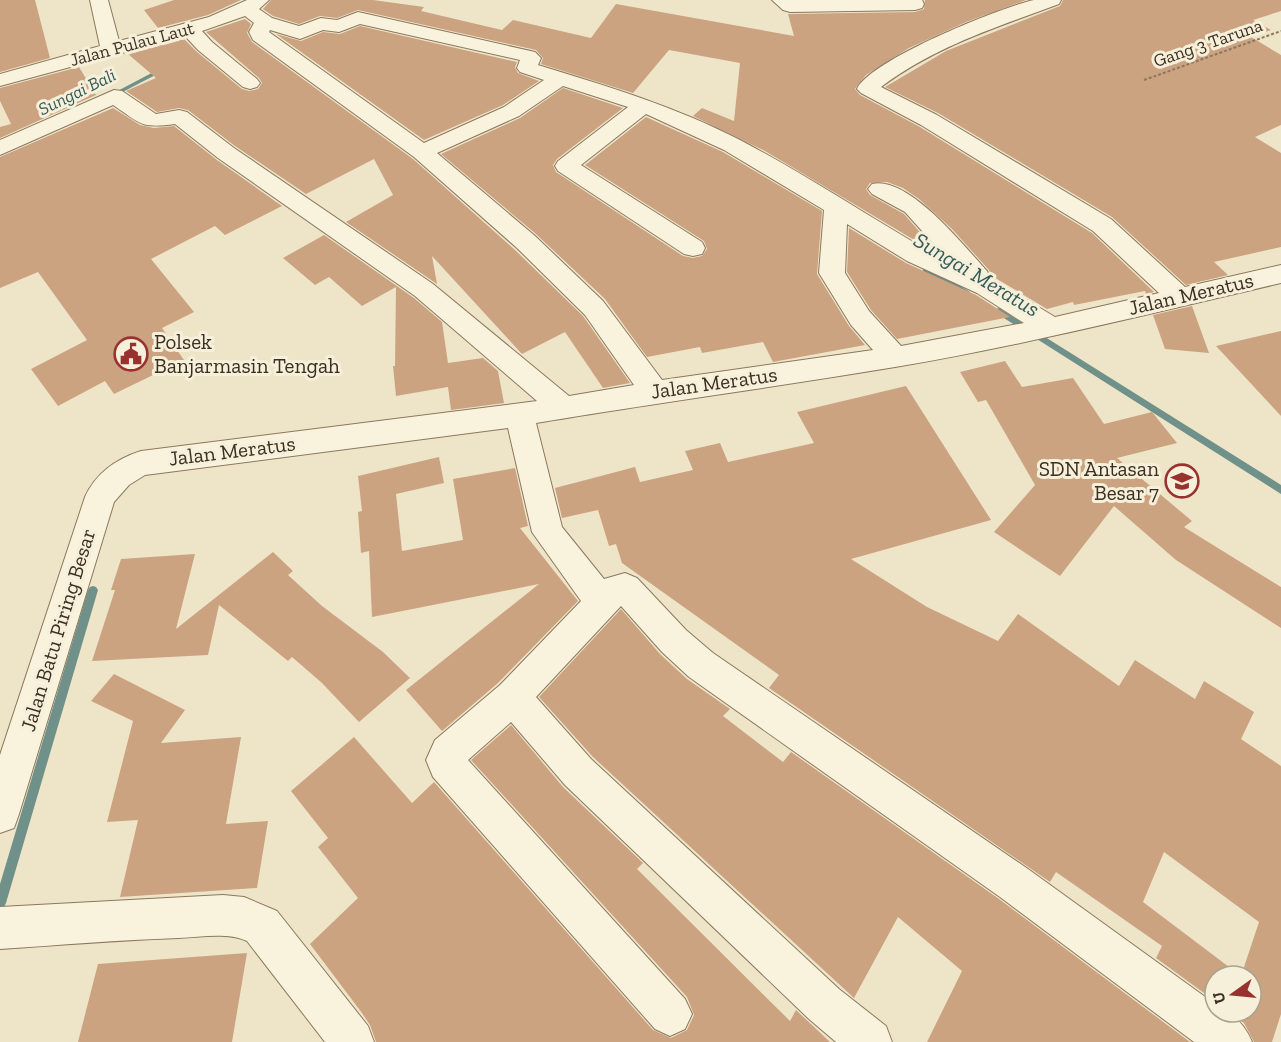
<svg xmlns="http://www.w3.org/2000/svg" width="1281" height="1042" font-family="'Zilla Slab',serif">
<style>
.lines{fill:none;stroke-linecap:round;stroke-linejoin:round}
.stream{fill:#70918a;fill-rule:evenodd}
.building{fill:#cca380;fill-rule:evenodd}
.minor-casing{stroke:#8b785e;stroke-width:2}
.path{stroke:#8b785e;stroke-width:2;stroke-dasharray:3 2;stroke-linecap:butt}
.minor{fill:#f9f2dd;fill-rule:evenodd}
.labels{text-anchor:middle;stroke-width:6;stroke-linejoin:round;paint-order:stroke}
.far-street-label{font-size:18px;fill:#3c2f21;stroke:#f6efd9}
.far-water-label{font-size:18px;font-style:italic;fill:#315b5a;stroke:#f6efd9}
.street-label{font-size:21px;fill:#3c2f21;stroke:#f6efd9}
.poi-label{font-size:21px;fill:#3c2f21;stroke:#f6efd9;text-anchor:start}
.water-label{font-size:22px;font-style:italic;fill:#315b5a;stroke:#f6efd9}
</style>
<rect width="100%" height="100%" fill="#eee5c9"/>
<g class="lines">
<path class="stream" d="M163 67 165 68V70L113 97 108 96Z
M923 267H929L970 292 966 295 963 294 923 271Z
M999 308 1281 485V494L996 313V309Z
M93 586 96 587 98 590 6 903 4 907 0 909V884L88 590 90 587Z"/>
</g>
<path class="building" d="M0 0H35L50 58 0 72Z
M174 0H241L208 15 158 28 144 10Z
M271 0H373L424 7 421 11 502 30 513 20 591 38 616 4 794 36 788 14 915 12 924 9 925 0H1026L966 22 909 48 866 75 855 89 860 95 920 127 1092 233 1154 292 1146 294 1145 291 1074 305 1073 302 1047 309 992 276 989 270 952 229 919 199 903 188 887 182 870 183 866 189 870 195 904 214 938 253 926 247 765 151 693 116 702 108 734 121 740 63 669 50 633 93 541 64 543 58 536 50 358 10 337 18 320 16 299 24 273 16 263 9Z
M1063 0H1281V11L1253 20 1271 30 1251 37 1281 55V125L1255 137 1281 153V247L1214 262 1228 275 1186 285 1112 217 938 113 885 87 946 51 1060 6Z
M245 19 251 24 247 33 252 42 413 159 515 250 583 316 630 383 603 388 565 332 522 354 432 256 437 284 346 222 393 195 374 159 306 194 235 146 188 110 179 108 157 112 126 91 156 78 128 54 184 39 197 52 242 89 249 91 258 89 262 83 259 78 206 32Z
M360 26 517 62 515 67 518 73 539 81 503 105 424 140 276 34 301 41 323 32 340 34Z
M79 67 96 95 0 138V127L11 124 0 101V88Z
M563 88 623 108 557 159 553 165 556 172 683 256 693 258 702 256 707 249 704 241 585 165 646 117 723 152 822 211 817 274 849 326 865 345 773 362 763 342 702 353 700 347 647 357 605 299 536 234 441 154 520 118Z
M113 108 140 125 154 128 174 126 217 160 282 206 225 235 215 226 151 259 194 312 162 328 184 360 114 394 105 381 58 406 31 369 87 340 38 272 0 288V157Z
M849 228 906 263 976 295 1010 317 897 339 871 310 847 272Z
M324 235 414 298 442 322 448 363 483 358 498 371 504 403 451 410 448 387 396 396 393 366H395L396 287 362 306 329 277 315 285 283 258Z
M1192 306 1209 353 1165 349 1153 315Z
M1281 331V416L1216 346Z
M1005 361 1022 387 1073 378 1104 424 1152 412 1177 443 1117 458 1192 521 1184 527 1281 587V628L1176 560 1114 506 1060 576 994 532 1035 485 986 400 978 402 960 372Z
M906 386 991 520 851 559 927 607 998 641 1018 614 1119 686 1135 660 1195 699 1204 681 1254 712 1241 739 1281 766V1014L1272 1042H1254L1244 1023 1228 1012H1251V976H1215V1001L1156 958 1162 946 1056 872 1050 882 769 688 779 675 622 563 616 544 609 546 598 510 562 518 555 488 635 467 640 482 693 470 685 451 720 443 728 462 814 443 797 412ZM1164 852 1259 922 1241 976 1143 902Z
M439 457 444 483 396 494 402 551 463 540 453 479 515 468 528 526 520 528 578 601 498 683 442 731 406 690 539 584 372 617 369 551 361 553 358 512 362 511 358 476Z
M273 552 293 571 288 575 322 606 383 652 410 678 359 722 322 683 292 657 288 661 219 605 208 655 92 661 115 590H111L121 559 195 554 176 629Z
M621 609 660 654 687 679 730 709 723 716 783 762 791 752 999 899 1190 1042H927L962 971 898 917 854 998 593 757 539 697Z
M114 674 185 710 161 743 241 737 226 824 268 821 257 888 120 897 138 820 107 822 133 721 91 701Z
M511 725 563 787 643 863 637 869 790 1021 796 1010 830 1042H376L370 1025 362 1013 310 944 358 898 318 847 328 838 291 791 354 737 412 803 434 782 653 1030 671 1038 687 1030 694 1015 687 997 471 760Z
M247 953 232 1042H78L98 964Z"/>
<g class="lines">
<g class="minor-casing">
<path id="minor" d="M90 0H108L119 41 209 17 247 0H269L259 9 272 18 299 26 321 18 337 20 358 12 535 52 541 58 538 65C607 86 676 107 740 140 803 173 863 213 925 249L947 259 905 212 872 194 868 189 872 184C908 175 964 246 987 271L990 278 1055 317 1159 293 1093 231 921 125 861 93 857 89C870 60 1001 7 1034 0 1042 0 1053 0 1061 0L1059 4C995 28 936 46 881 87L937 115 1111 219 1185 287 1281 265V283C1153 313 1025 345 895 367 775 387 655 403 536 423L562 527 604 579 625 573 637 578 686 630 713 653 1028 869 1215 1004V1012C1234 1012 1245 1025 1252 1042H1194L1000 897 689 677 662 652 621 606 536 697 591 759 839 989 886 1026 892 1042H836L809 1019 565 785 511 722 468 760 685 999 692 1014 685 1029 670 1036 655 1029 433 777 426 760 435 740 500 685 581 601 532 532 508 428 145 475 129 485 114 502 19 814 14 828 0 833V755L85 497C96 473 116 459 141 451L537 401 415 296 218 158 175 124C140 129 140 123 113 105L0 155V140L114 90 122 91 156 114 179 110 187 112 234 148 433 284 569 396 634 385 585 315 517 248 414 157 253 40 249 32 254 23 245 16 202 31 212 42 257 79 260 83 257 87 250 89 243 87 198 50 185 36 0 86V74L100 46ZM360 24 520 60 517 68 520 72 544 80 504 107 424 143 269 32 270 30 300 39 323 30 339 32ZM563 86 628 107 558 161 555 166 558 171 684 254 693 256 702 254 705 248 702 242 581 165 646 114 724 150 824 210 819 273 851 325 873 350 662 380 603 301 535 236 437 153 519 116ZM847 224 907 261 977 293 1024 323 901 346 869 311 845 273Z
M772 0H922L924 4 922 8 915 10 790 12 783 10Z
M223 895 244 897 277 911 368 1026 374 1042H325L247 941C228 932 200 937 179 938 119 940 60 945 0 949V907Z"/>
</g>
<path class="path" d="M1144 80 1281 31"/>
<use href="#minor" class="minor"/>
</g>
<defs>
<g id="civic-ring" transform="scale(1.725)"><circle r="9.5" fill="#f6efd9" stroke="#99322f" stroke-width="1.5"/><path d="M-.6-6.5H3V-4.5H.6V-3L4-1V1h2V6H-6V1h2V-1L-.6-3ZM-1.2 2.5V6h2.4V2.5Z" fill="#99322f"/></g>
<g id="school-ring" transform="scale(1.725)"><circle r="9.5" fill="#f6efd9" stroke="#99322f" stroke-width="1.5"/><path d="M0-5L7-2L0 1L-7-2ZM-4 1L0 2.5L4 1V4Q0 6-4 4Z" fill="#99322f"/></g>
</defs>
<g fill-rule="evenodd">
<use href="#civic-ring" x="131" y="354"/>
<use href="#school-ring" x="1182" y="481"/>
</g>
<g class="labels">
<g class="far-street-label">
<text transform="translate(1208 43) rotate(-19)" y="6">Gang 3 Taruna</text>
<text transform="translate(132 44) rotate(-15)" y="6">Jalan Pulau Laut</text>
</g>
<g class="far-water-label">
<text transform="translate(77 92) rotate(-26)" y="6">Sungai Bali</text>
</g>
<g class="street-label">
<text transform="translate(1191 294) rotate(-13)" y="7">Jalan Meratus</text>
<text transform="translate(714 383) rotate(-8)" y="7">Jalan Meratus</text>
<text transform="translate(232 451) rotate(-7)" y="7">Jalan Meratus</text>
<text transform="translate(58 630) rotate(-73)" y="7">Jalan Batu Piring Besar</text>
</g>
<g class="poi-label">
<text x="154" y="349">Polsek<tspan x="154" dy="24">Banjarmasin Tengah</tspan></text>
<text x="1159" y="476" text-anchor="end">SDN Antasan<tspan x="1159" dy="24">Besar 7</tspan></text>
</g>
<g class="water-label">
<text transform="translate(977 274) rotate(31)" y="8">Sungai Meratus</text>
</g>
</g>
<g transform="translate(1233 994) rotate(255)"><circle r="28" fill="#f6efd9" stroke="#aca28f" stroke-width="1.5"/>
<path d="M0-4.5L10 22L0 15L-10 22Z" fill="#99322f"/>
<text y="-9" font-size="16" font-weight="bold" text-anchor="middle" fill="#3c2f21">U</text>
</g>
</svg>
